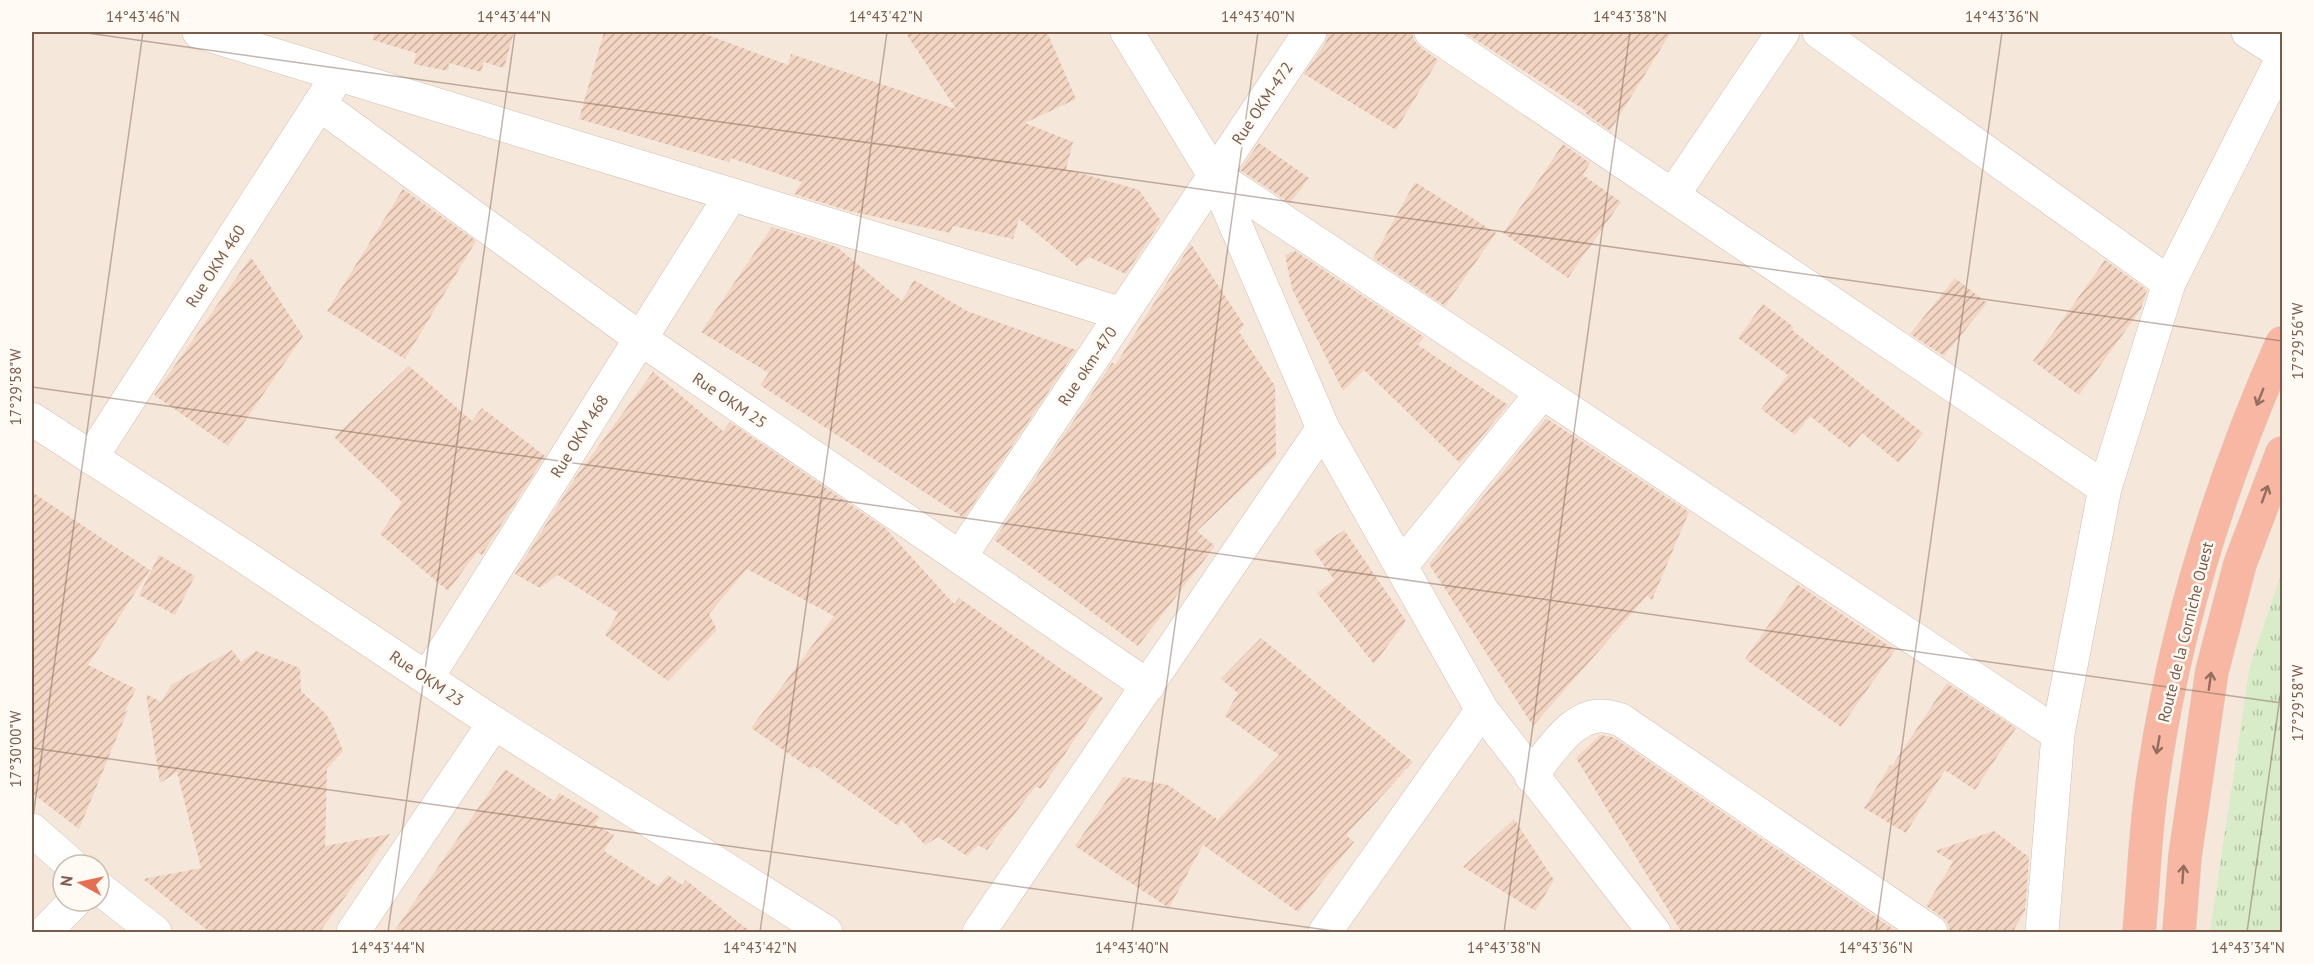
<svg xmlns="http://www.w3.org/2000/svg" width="2314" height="964" font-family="'PT Sans',sans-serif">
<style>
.residential{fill:#f5e8da;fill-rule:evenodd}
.grass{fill:url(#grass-tufts)}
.building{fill:url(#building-hatch)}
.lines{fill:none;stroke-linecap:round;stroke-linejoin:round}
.street-casing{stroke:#d1beb0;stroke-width:34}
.secondary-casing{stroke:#d6c0b0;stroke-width:34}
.highway-casing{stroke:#dad1cd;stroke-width:34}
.street{stroke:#fff;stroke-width:33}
.secondary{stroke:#fff;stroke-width:33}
.highway{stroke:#f7b7a3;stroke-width:33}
.oneway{stroke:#936e5e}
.ticks{fill:none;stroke:#7a5c4d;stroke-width:1.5;stroke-opacity:0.45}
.labels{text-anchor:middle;stroke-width:5;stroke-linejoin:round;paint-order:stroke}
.street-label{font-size:16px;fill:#7a5c4d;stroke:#fffaf3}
.neatline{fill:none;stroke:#7a5c4d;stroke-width:2}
.ticks-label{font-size:15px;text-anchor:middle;fill:#7a5c4d}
</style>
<defs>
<pattern id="grass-tufts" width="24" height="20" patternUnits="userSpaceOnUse" patternTransform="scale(1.5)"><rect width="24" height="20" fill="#d8ecc9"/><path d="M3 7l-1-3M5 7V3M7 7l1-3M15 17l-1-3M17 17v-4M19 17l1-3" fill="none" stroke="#b4c2a5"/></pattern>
<pattern id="building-hatch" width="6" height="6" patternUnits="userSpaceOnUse" patternTransform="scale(1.5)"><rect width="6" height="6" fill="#f3d5c3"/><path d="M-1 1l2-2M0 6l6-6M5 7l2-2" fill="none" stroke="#cab0a1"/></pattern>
</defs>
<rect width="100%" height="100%" fill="#fdf6ec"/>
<path class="residential" d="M32 32H2282V932H32ZM63 865H99V901H63Z"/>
<path class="grass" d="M2282 572V932H2210L2250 665Z"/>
<path class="building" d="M374 32H514L504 68 484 62 481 72 449 63 448 71 414 64 416 53 373 40Z
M604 32H700L788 65 791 54 956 109 905 32H1047L1076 99 1025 123 1073 142 1066 169 1139 190 1161 221 1126 274 1089 257 1077 266 1019 219 1013 239 953 226 950 233 849 211 794 194 802 182 731 158 729 162 579 119Z
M1328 32H1412L1414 40 1420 47 1438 60 1396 130 1304 74 1326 42Z
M1464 32H1671L1610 131 1585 113 1586 111Z
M1259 143 1309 178 1290 203 1240 170Z
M1563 144 1590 163 1583 175 1621 202 1568 278 1503 233Z
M1415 182 1496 233 1445 306 1373 258Z
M403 189 476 241 405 359 327 311Z
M772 227 837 247 902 301 914 280 967 311 1076 350 964 518 760 385 769 373 701 332Z
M1191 244 1244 325 1239 332 1275 386 1276 456 1197 531 1215 546 1138 646 994 540 1112 363 1116 364Z
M1295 251 1424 337 1418 345 1508 405 1460 463 1364 370 1343 391 1292 289 1285 255Z
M251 257 303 336 228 446 154 395Z
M2105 260 2147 290 2141 309 2079 395 2033 361Z
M1955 278 1987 303 1944 356 1910 334Z
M1763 304 1794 327 1792 330 1923 433 1899 463 1862 433 1850 448 1810 416 1795 435 1761 409 1788 375 1738 338Z
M409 366 472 421 482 408 545 456 482 555 477 552 448 591 380 534 402 502 334 437Z
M653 372 723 431 730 422 886 529 954 604 959 598 1103 698 1041 789 1036 786 987 850 978 845 967 856 938 837 925 845 902 820 898 826 814 766 811 769 751 728 834 616 747 569 709 614 717 630 668 681 605 635 618 613 558 575 540 588 515 574 575 478Z
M1546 418 1689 512 1652 600 1647 596 1533 726 1429 564Z
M32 492 150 570 88 665 136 689 124 713 128 710 79 829 32 793Z
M1344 530 1406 621 1374 664 1317 593 1334 580 1314 551Z
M159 555 195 576 175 615 139 595Z
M1797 584 1895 650 1841 727 1745 659Z
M1261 638 1413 762 1346 835 1354 842 1298 912 1203 845 1169 908 1075 846 1123 777 1168 785 1217 819 1214 824 1279 755 1225 716 1238 693 1221 679Z
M232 650 241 662 256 651 300 668 301 691 326 714 334 728 343 751 327 769 325 846 390 834 319 933H211L143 879 201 868 177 772 160 783 146 694 161 702 171 685Z
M1947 683 2016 728 1975 790 1945 770 1906 833 1864 808 1890 765 1892 766Z
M1600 735 1613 737 1899 933H1682L1576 758Z
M505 769 554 801 559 793 600 817 594 824 614 835 604 851 658 886 668 875 682 885 686 880 752 933H393Z
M1514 819 1554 880 1535 911 1463 867Z
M1994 831 2029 857 2025 911 2012 933H1950L1948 923 1942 917 1926 906 1953 862 1935 851Z"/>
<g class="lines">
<g class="street-casing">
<path id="street" d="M199 32 1122 314
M1127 32 1214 175 1323 428 1482 710 1654 932
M1431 32 2105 488
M1819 32 2169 283
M2248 32 2282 53
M319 104 641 339 1148 686
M1214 175 2058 734
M1673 195 1783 32
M91 458 331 86
M960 557 1310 32
M1401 566 1542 393
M427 678 731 195
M1531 776C1547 756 1572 714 1602 716 1608 716 1615 718 1621 720L1931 932
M32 830 72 865
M99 888 155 932
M45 932 75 901
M353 932 494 723
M979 932 1323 428
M1325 932 1482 710
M2042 932 2058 734 2105 488 2169 283 2282 59"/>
</g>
<g class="secondary-casing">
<path id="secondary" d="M32 419 239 553 494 723 826 932"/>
</g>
<g class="highway-casing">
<path id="highway" d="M2139 932C2144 881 2145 829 2153 778 2175 628 2220 482 2282 343
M2179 932 2185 856 2212 671 2240 564 2282 453"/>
</g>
<use href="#street" class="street"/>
<use href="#secondary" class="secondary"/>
<use href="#highway" class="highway"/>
</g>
<defs><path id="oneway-shaft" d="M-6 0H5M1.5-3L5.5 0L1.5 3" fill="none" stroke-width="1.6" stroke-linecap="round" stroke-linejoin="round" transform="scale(1.5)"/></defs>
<g class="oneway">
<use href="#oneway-shaft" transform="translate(2260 397) rotate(112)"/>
<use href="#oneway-shaft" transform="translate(2265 494) rotate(-70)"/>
<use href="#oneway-shaft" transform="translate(2210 681) rotate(-82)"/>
<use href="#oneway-shaft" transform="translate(2158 745) rotate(100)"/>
<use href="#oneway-shaft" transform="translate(2183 874) rotate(-86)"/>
</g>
<path class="ticks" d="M80 32 2282 341M32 387 2282 703M32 748 1341 932M32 824 143 32M388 932 515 32M760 932 887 32M1132 932 1258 32M1504 932 1630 32M1876 932 2002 32M2247 932 2282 683"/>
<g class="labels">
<g class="street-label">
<text transform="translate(1262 103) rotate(-56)" y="6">Rue OKM-472</text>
<text transform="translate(215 266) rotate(-57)" y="6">Rue OKM 460</text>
<text transform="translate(1087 366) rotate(-56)" y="6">Rue okm-470</text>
<text transform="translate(730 400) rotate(34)" y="6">Rue OKM 25</text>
<text transform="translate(579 436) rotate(-58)" y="6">Rue OKM 468</text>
<text transform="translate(2185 632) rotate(-76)" y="6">Route de la Corniche Ouest</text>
<text transform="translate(427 678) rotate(34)" y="6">Rue OKM 23</text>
</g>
</g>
<rect width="2314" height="964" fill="none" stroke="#fffaf3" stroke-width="66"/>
<g transform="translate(81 883) rotate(278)"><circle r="28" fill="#fffaf3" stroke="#cabbb1" stroke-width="1.5"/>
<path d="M0-4.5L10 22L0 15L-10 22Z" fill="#e76f51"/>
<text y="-9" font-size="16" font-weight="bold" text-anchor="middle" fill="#7a5c4d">N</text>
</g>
<rect x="33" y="33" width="2248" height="898" class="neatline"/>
<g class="ticks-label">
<text x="143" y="22">14°43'46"N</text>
<text x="514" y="22">14°43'44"N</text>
<text x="886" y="22">14°43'42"N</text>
<text x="1258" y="22">14°43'40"N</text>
<text x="1630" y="22">14°43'38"N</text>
<text x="2002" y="22">14°43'36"N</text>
<text transform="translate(2298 341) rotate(-90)" y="5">17°29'56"W</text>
<text transform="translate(16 387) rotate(-90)" y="5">17°29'58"W</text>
<text transform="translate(2298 703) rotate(-90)" y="5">17°29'58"W</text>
<text transform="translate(16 749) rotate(-90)" y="5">17°30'00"W</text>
<text x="388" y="953">14°43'44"N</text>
<text x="760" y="953">14°43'42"N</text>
<text x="1132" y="953">14°43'40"N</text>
<text x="1504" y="953">14°43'38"N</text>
<text x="1876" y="953">14°43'36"N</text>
<text x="2248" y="953">14°43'34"N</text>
</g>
</svg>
